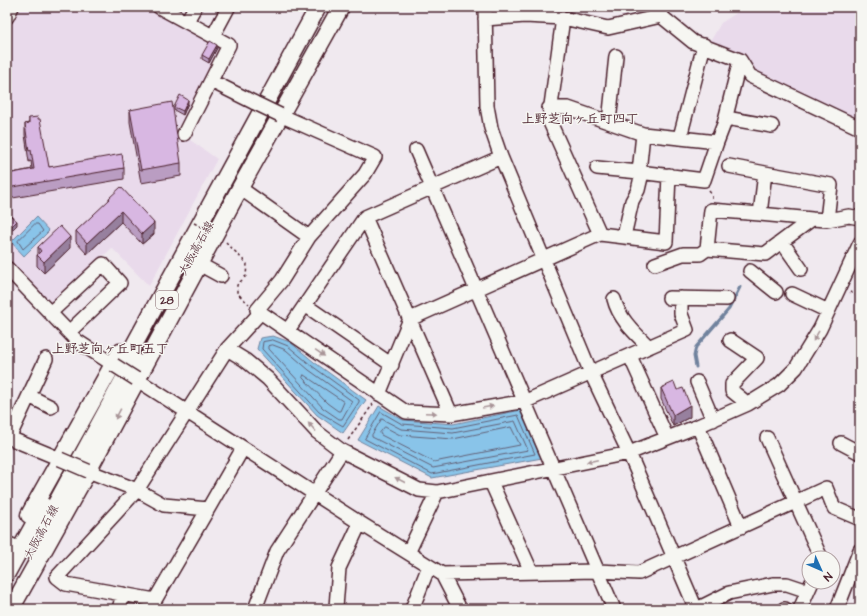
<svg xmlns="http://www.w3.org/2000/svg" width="867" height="616" font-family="'Architects Daughter','Klee One',sans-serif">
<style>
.built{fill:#e9daeb}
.water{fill:#89c4e9;stroke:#70829d}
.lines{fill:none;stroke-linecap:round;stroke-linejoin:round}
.shore{stroke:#636177;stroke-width:1}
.stream{stroke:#70829d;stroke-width:3}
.minor-casing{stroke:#4a1f2b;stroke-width:16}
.major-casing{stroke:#4a1f2b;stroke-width:19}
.path{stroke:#4a1f2b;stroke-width:1.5;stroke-dasharray:3 3;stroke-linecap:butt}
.minor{stroke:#f6f6f2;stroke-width:13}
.major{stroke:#f6f6f2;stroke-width:16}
.minor-bridge-casing{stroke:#4a1f2b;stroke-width:16;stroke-linecap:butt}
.path-bridge{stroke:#4a1f2b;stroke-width:1.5;stroke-dasharray:3 3;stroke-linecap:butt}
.minor-bridge{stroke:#f6f6f2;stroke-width:13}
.wall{fill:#ba9dc2;stroke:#4a1f2b}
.shaded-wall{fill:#97809e;stroke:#4a1f2b}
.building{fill:#d8b7e2;stroke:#4a1f2b}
.oneway{fill:#a99598}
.labels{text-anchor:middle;stroke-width:3;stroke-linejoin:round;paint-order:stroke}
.shield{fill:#f6f6f2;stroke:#7e6067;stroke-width:1}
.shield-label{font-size:11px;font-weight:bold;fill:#4a1f2b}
.street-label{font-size:12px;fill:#4a1f2b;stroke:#f6f6f2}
.neighbourhood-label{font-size:13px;font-weight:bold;fill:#4a1f2b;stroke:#f6f6f2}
</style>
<rect width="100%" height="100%" fill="#f0e9ef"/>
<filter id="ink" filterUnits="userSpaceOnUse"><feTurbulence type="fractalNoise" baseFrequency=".025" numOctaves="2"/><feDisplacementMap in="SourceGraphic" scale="8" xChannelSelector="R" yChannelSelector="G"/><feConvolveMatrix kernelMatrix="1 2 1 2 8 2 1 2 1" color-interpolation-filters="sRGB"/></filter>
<g filter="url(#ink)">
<path class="built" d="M19 7H147L220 45 221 49 176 130 217 159 149 286 112 248 53 303 50 304 7 260V35Z
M746 7H860V120L783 88 773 77 756 76 710 42 721 23Z"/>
<path class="water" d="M36 217 49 231 24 256 11 242Z
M273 336 290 342 314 362 366 400 343 433 317 415 257 349 260 338Z
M379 406 403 420 453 424 521 410 542 458 432 478 358 440Z"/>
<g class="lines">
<path class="shore" d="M35 224H38L43 231 23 249 18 241Z
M273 340 288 346 312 366 359 400V402L343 426 319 412 262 349 263 342Z
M273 345 286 350 309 370 352 401 342 419H339L323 408 269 349V346Z
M304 375 344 402 340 411H338L327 403 303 378Z
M381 412 402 424 453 428 518 415 535 454 432 474 365 439Z
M382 419 401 429 453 433 515 421 528 450 433 468 372 437V435Z
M385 427 400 435 453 439 511 427 520 445 434 462 381 435 380 433Z"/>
<path class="stream" d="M696 367 694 356 696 347 729 309 740 287"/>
<g class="minor-casing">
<path id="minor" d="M159 7 229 45 184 134
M485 7 487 106 491 128 501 157 591 373 629 453 696 609
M7 17 12 7
M485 19 525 16 563 18 608 28 661 16 693 42 740 60 750 76 860 128
M187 21 195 7
M213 36 228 8
M211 81 255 103
M549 108H568L643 134 717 142 724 124 740 60
M280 115 375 157 365 174 309 237 282 280 257 310 406 412 451 414 526 401 687 330 681 314V298
M726 118 772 126
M609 122 616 56
M643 134 639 172 704 180 717 142
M680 137 704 45
M416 150 614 609
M729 166 765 173
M597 168 639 172
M240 188 309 237
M760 214 812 219
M365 217 451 414
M827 220 831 185 765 173 760 214 711 210 707 249 765 254 812 219 827 220 849 216 860 218
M600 234 666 242 669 175
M624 236 632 201 638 190 642 173
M782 242 801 269
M199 264 221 276
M655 264 683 254H700L707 249
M7 268 77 341 114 365
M750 271 776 292
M792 294 828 311
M669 298 727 299
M614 299C619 319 635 333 649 347
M305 305 392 365
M50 313 103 264 120 283 69 332
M288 330 365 217 501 157
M730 340 757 358 732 384V391L748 404
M227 349 245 360 268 379 317 432 342 451 419 490 437 492 629 453 698 426 748 404 779 385 796 368 820 329 860 243
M630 356 667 438
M136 379 360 523 442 574 460 609
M697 382 713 420
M379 394 410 319 600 234 549 120 563 18
M29 396 51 407
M698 426 741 527
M7 437 60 459
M9 438 46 359
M767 438 821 558
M841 443 860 453
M88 471 137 490 227 349 261 312
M491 482 531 571
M137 490 164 505 208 509 155 600 66 584 57 577Z
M208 509 243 448
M7 544 12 545
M408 553 437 492
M442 574 598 571 639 573 826 488 834 508 860 519
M119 609 123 594
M255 609 277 551 342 451
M338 609 336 607 339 568 360 523
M412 609 429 566
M697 609 729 593 773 584H787L808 591
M784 609H785
M800 609 812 582
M837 609 860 550"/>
</g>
<g class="major-casing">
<path id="major" d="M121 369 318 7
M29 515 120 352
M45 524 134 360
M7 573 44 506
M11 609 88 471 240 188 341 7"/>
</g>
<path class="path" d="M709 191 712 195V200
M226 242 247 264 246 276 237 285V293L249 304
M850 292 860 297
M348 440 373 404"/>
<use href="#minor" class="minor"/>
<use href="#major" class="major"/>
<g class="minor-bridge-casing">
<path id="minor-bridge" d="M255 103 280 115
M114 365 136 379
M60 459 88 471"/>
</g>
<path class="path-bridge" d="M194 223 211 232"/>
<use href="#minor-bridge" class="minor-bridge"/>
</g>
<path class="wall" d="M217 48 209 63 202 59V55Z
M188 103 183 115 174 110V107Z
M130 110 181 163V176L141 183 130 122Z
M29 118 49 167 124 168V179L7 199V174L32 169 31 161 29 162 25 135V124L29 123Z
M109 198 154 234 142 244 121 222 87 254 76 242V231L109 201Z
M38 247 70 248 44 273 37 266V255L38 254Z
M661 388 690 417 673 426 661 399Z"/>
<path class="shaded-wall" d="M217 45V48L209 63V59Z
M188 100V103L183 115V111Z
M121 211V222L87 254V243Z
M17 221V225L7 235V231Z
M154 223V234L142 244V234Z
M70 237V248L44 273V262Z
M690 405V417L673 426V415Z"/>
<path class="building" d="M210 41 217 45 209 59 202 55Z
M180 95 188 100 183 111 174 107Z
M172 102 181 163 141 170 130 110Z
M38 117V119H40L49 167 122 154 124 168 7 188V174L34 169 31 150 29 151 25 124 29 123V118Z
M121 187 154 223 142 234 121 211 87 243 76 231 110 199 109 198Z
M11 216 17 221 7 231V220Z
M60 226 70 237 44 262 37 255 41 251 38 247Z
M674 382 677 390 683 388 690 405 673 415 661 388Z"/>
<defs><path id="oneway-solid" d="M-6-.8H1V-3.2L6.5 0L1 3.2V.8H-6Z"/></defs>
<g class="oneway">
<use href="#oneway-solid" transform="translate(816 336) rotate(120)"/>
<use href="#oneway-solid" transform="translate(320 353) rotate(35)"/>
<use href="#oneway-solid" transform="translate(488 407) rotate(-10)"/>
<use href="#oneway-solid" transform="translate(431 413) rotate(2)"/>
<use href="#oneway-solid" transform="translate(118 414) rotate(118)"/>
<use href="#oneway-solid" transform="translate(312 427) rotate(-132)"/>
<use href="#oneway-solid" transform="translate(592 461) rotate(168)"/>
<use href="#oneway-solid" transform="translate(400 480) rotate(-153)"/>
</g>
</g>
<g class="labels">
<rect class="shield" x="156" y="291" width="22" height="18" rx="3"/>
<g class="shield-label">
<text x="167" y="304">28</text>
</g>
<g class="street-label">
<text transform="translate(196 248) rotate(-61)" y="4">大阪高石線</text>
<text transform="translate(41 532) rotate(-62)" y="4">大阪高石線</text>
</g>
<g class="neighbourhood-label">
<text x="580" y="123">上野芝向ヶ丘町四丁</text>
<text x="110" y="353">上野芝向ヶ丘町五丁</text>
</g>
</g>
<rect width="867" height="616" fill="none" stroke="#f6f6f2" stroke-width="24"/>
<rect x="12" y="12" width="843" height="592" fill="none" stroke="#4a1f2b" stroke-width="1.5" filter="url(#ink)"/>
<g transform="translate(821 570) rotate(135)"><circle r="19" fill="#f6f6f2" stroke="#b1a0a2"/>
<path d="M0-3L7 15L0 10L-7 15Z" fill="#1f6fb2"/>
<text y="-6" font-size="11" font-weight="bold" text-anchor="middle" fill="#4a1f2b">N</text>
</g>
</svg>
